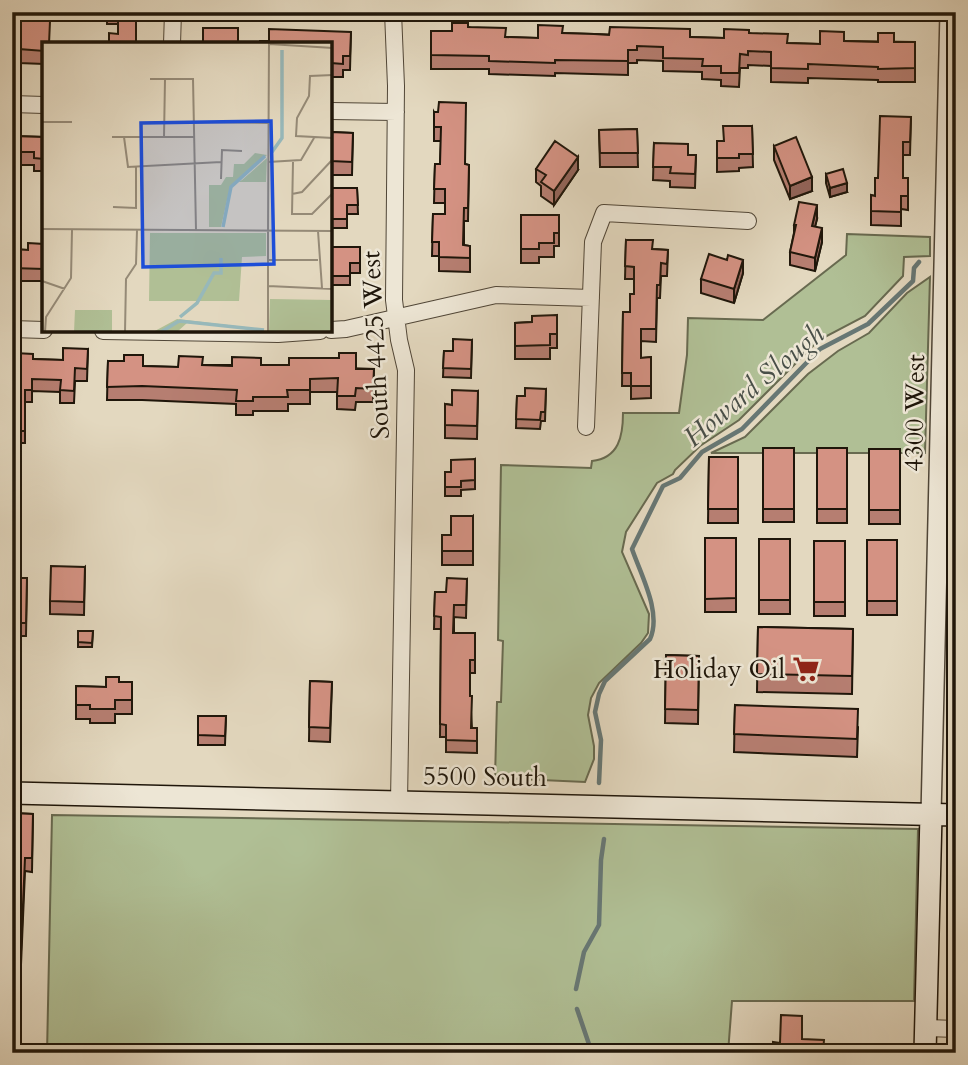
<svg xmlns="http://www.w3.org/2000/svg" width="968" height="1065" font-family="Cardo,serif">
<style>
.green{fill:#b0bf95;stroke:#686a50;stroke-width:2}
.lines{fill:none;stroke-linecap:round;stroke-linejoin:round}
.stream{stroke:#677774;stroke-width:4.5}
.minor-casing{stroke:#504637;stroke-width:18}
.tertiary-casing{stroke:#504637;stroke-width:22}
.secondary-casing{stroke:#1f160a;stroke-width:24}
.minor{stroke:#ede6d5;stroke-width:16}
.tertiary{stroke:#ede6d5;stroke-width:19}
.secondary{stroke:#ede6d5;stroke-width:21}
.wall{fill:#b67e71;stroke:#1f160a;stroke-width:2}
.shaded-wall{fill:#94665c;stroke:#1f160a;stroke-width:2}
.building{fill:#d49283;stroke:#1f160a;stroke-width:2}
.labels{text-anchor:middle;stroke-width:5;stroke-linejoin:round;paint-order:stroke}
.street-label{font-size:26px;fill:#1f160a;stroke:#ede6d5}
.poi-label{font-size:26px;fill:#1f160a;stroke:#ede6d5;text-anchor:end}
.water-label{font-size:28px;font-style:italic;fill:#494f48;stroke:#ede6d5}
.inset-river{fill:none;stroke:#97b8ba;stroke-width:3.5}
.inset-road{fill:none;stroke:#958a77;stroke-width:2}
.view{fill:#1d4ed8;fill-opacity:0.15;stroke:#1d4ed8;stroke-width:3.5}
.inset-edge{fill:none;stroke:#1f160a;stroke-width:3.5}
</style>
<rect width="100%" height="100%" fill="#e3d8bf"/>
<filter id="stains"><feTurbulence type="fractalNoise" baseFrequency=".00286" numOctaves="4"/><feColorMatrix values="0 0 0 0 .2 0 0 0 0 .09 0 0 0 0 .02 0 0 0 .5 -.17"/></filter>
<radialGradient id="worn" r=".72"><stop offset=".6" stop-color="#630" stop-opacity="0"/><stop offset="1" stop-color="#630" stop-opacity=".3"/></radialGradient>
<path class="green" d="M847 234 930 237V256L904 257 903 276 865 316 819 340 739 420 700 446 675 470 673 474 657 483 626 532 622 552 649 614 648 633 641 643 599 683 591 698 588 715 594 746V759L585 782 495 778 497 702H501L503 641 498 640 501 465 591 468 592 461C619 458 623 436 623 413H679L687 355 688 318 763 320 846 255Z
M930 277 925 453H711L745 437 808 374 838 351 869 333 907 293Z
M52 815 918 829 914 1001H732L728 1053H47Z"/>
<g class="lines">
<path class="stream" d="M599 783 601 740 595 712 599 694 605 681 650 639C662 613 641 575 632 549L663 486 680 478 702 452 742 429 820 349 868 324 913 281 914 268 919 262
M576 989 584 952 599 925 601 860 604 839
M577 1009 592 1053"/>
<g class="minor-casing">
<path id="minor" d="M393 12 396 86 394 300 399 340 406 370 399 802
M901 12 950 13
M172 44 173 12
M12 104 44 105
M331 111 396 112
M12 329 44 330
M331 330 346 329 496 295 591 298
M103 331 278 334 320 331
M586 427 593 242 604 213 748 221
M927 1028 956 1029"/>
</g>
<g class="tertiary-casing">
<path id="tertiary" d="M931 815 950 12"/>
</g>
<g class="secondary-casing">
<path id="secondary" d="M12 793 956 815
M925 1053 931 815"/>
</g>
<use href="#minor" class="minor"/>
<use href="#tertiary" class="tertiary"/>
<use href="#secondary" class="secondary"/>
</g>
<path class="wall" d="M107 12H137L118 34V24H107Z
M12 20 44 44V64L19 63V54H12Z
M468 27 506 37 538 38 562 33 724 38 749 33 787 43 820 44 844 41 915 42V82H878V80L808 78V83L771 82V66L748 65V68H740L739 87 721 86V80L702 79V72L663 71V61L637 60V63H628V75L555 73V76L489 74V69H431V31H452Z
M351 32 350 70H343V77H331V44L260 43 269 41Z
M434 112 465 164 469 165 468 221H464V245L470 246V272L439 271V256H432L433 214H445V203H434L435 164H440L441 141H434Z
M911 117 910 155H903V178H908V210L901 209V226L871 225V195L875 196 878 178Z
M12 123 13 136 44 137V171H34V165H12Z
M752 126 753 167 739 168V171L717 172V141H723Z
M637 129 638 167H600L599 130Z
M331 132 353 133 352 175H331Z
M654 143 688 155H696L695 188 670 187V181L653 180Z
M774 146 812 191 790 199 774 160Z
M536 169 578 170 554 205 541 196V186L536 182Z
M826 174 847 192 830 197 826 183Z
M331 188H357L358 214H347V228H331Z
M521 215H559V246H554V257H539V263H521Z
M817 219 815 226 822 242 815 271 790 265V252L794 233V225Z
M626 240 653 249 668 250 667 276H661L660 298H657L656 342 641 341V358L651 357V398L631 399V386H622L623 312H630L634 294V279H625Z
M44 244V281H12V249L28 250Z
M331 247H360V273H350V285H331Z
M727 260 743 273 734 303 701 293V279Z
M557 315V348H550V359H515V323L532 322Z
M472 340 471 378 443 377 444 351H453Z
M88 349 87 381H75L74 403H60V392L32 391V402H25V443H12V362L33 359 63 360Z
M108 361 143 366 178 367 203 365H261L374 369 373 402H356L355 410 337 409V392H310V404H288V411H253V415H236V404L142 400H107Z
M546 389 545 421H541L540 429 516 428 517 396H525Z
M478 391 477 439 445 438V404L452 405Z
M763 448H794V522H763Z
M817 448H847V523H817Z
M869 449H900V524H869Z
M709 457H738V523H708Z
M475 459V489L461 490V496H445V472H451Z
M473 516V565H442V535H451Z
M705 538H736V612H705Z
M759 539H790V614H759Z
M867 540H897V615H867Z
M814 541H845V616H814Z
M85 567 84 615 50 614V601Z
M12 578H27L26 636H12Z
M467 579 466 618 454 617V633H475V673H470V696L472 728H477V753L446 752V737H440L441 629H434L435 592H446Z
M758 627 853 629 852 694 757 692Z
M78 631H93L92 647H78Z
M666 655 699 656 698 724 665 723Z
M310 681 332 682 330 742 309 741Z
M119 682H132V714H115V723H90V719H76V686L106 687Z
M735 705 858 727 857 757 734 752Z
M12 708H18V739H12Z
M198 716H226L225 745H198Z
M12 813 33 814 32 872 25 871 20 988H18Z"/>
<path class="shaded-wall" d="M578 157V170L554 205V191Z
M812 177V191L790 199V186Z
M847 183V192L830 197V188Z
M817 205V219L812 239V226Z
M822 228V242L815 271V258Z
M743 260V273L734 303V289Z"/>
<path class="building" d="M118 12H136V44H109V33L118 34Z
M12 20 50 21 49 44H44V51L19 49 20 41 12 40Z
M452 23H468V27L506 28 505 37 538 38V25L563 26 562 33 594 34 609 35 610 27 690 29V37L724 38V29L749 30V33L788 34 787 43 820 44V31L844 32V41L878 42V33H894V42H915V68L878 69V67L808 64V69L771 68V52L748 51V55L740 54 739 73H721V66H702L703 59 663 58V47L637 46V50H628V61L555 60V63L489 61V56L431 55V31H452Z
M203 28H238V42L260 43V41H269V29L351 32 350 56H343V64L331 63V44H203Z
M439 102 466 103 465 164 469 165 468 208H464L463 245 470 246V258L439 257V242H432L433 214H445V189H434L435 164H440L441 127H434V112H438Z
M880 116 911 117 910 142H903V178H908V196H901V212L871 211V195L875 196V178H878Z
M12 123 13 136 44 137V159L34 158V152H12Z
M723 126H752L753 154H739V158H717V141H724Z
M637 129 638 153H600L599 130Z
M331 132 353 133 352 162 331 161Z
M796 137 812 177 790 186 774 146Z
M555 141 578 157 554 191 541 182 546 175 536 169Z
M654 143 688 144V155H696L695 174 670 173 671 167H653Z
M843 169 847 183 830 188 826 174Z
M331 188H357L358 205H347V219H331Z
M799 202 817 205 812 226 822 228 815 258 790 252 796 225H794Z
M521 215H559V233H554V243H539V249H521Z
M626 240H653L652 249 668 250 667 264 661 263 660 285H657L656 329H641V358L651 357V386H631V373H622L623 312H630V294H634V267L625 266Z
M28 243 44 244V269L12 268V249L28 250Z
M331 247H360V263H350V276H331Z
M709 254 727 260 728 255 743 260 734 289 701 279Z
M557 315V334H550V345L515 346V323L532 322V316Z
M453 339 472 340 471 369 443 368 444 351H453Z
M63 348 88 349 87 369 75 368 74 391 60 390 61 380 32 379V390H25V431H12V362L15 363V353L33 354V359L63 360Z
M339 353H356V369H374L373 389 356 388 355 396H337L338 378 310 379V390H287L288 397H253V401H236L237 390 142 386 107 387 108 361H124V355H143V366L178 367 179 356 203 357 202 365 232 366V357L261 358V365H289V358H339Z
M525 388 546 389 545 412H541L540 420 516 419 517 396H525Z
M452 390 478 391 477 426 445 425V404L452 405Z
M763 448H794V509H763Z
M817 448H847V509H817Z
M869 449H900V510H869Z
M709 457H738V509H708Z
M475 459V480L461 481V487H445V472H451V460Z
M451 516H473V551H442V535H451Z
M705 538H736V598L705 599Z
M759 539H790V600H759Z
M867 540H897V601H867Z
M814 541H845V602H814Z
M51 566 85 567 84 602 50 601Z
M12 578H27L26 623H12Z
M447 578 467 579 466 605H454L453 633H475V660H470V696H472L471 728H477V741L446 740V725L440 724 441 617 434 616 435 592H446Z
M758 627 853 629 852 676 757 674Z
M78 631H93L92 643 78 642Z
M666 655 699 656 698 710 665 709Z
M106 677H119V682H132V700H115V709H90V705H76V686L106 687Z
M310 681 332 682 330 728 309 727Z
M735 705 858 709 857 739 734 734Z
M12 708H18V730H12Z
M198 716H226L225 736 198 735Z
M12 813 33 814 32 858H25L20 975H18L17 1053H12Z
M781 1015 802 1016V1039L824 1040 823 1053H773V1042L780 1043Z"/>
<defs>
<g id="supermarket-bare" transform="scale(2.1)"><path d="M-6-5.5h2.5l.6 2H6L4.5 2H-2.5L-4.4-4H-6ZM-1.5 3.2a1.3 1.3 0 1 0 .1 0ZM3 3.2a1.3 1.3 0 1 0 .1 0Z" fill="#8f2418" stroke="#ede6d5" stroke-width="2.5" paint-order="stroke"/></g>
</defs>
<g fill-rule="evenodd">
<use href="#supermarket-bare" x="806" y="669"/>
</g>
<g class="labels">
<g class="street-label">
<text transform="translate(375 345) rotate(-93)" y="9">South 4425 West</text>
<text transform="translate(914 413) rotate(-89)" y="9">4300 West</text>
<text transform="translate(485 776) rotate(1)" y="9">5500 South</text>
</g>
<g class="poi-label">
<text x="785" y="678">Holiday Oil</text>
</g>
<g class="water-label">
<text transform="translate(753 385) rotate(-40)" y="10">Howard Slough</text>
</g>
</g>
<g transform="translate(42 42)">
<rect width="290" height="290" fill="#e3d8bf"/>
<path d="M213 111 225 113 188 145 179 185H167V143H179L184 135H191L192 122H202ZM225 116 224 140H196L200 138ZM108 191H224V214L200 215 197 259H107ZM228 257 290 258V290H227ZM33 268H70V290H32ZM135 277 221 287 222 288 145 281 135 290H111Z" fill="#b0bf95"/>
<path class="inset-river" d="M230 110 240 96V8M181 185 189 145 223 114M138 275 155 261 172 231H179V216M137 279 222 288M119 290 137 279"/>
<path class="inset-road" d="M227 2 291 6M291 33 268 34 267 54 255 76 254 94 291 96M108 37H151L154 188M0 80H30M152 80 227 81M70 95H152M82 95 86 125 179 120M122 95 123 37M226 120 259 118 272 96M251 120 250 172H270L291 151M179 137 180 108 200 109M250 152 260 150 291 117M71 165 94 166V125M0 187 291 189M226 189 227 0M276 189 280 246M226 218H276M0 239 23 247M226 244 291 247M3 290 4 275 29 236 30 188M83 290 84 237 94 222 95 188M226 290V189"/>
<path class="view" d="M229 79 232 222 101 225 99 81Z"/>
<rect width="290" height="290" class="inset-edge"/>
</g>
<rect width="968" height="1065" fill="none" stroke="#e3d8bf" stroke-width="42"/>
<rect x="14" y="14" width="940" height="1037" fill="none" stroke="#1f160a" stroke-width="3.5"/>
<rect x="21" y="21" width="926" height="1023" fill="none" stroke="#1f160a" stroke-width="2"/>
<rect width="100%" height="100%" filter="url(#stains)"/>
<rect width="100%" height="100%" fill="url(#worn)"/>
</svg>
